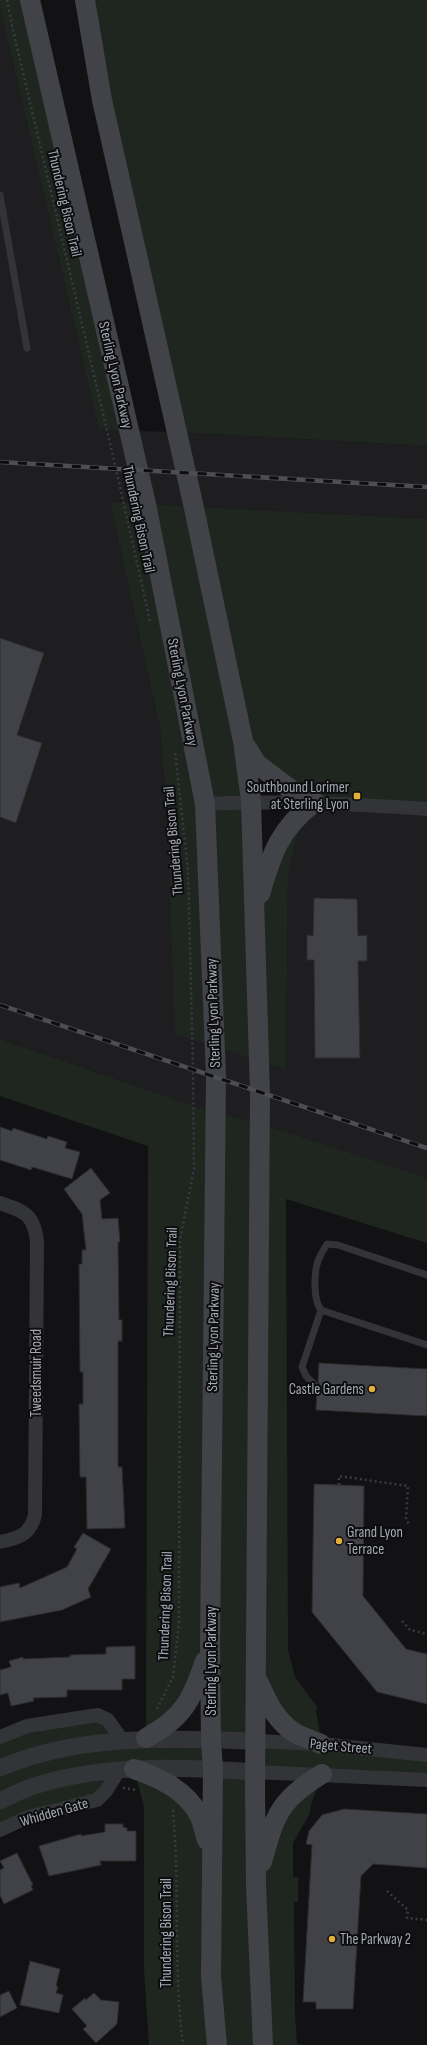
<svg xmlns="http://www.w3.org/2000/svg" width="427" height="2045" font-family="'Sofia Sans Condensed',sans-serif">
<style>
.built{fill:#1e1e20}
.green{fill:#1f2620;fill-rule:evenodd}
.building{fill:#414247;stroke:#2c2c2f}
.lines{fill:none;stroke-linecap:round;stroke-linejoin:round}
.path{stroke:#3a3b3f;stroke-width:2.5;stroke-dasharray:2 3;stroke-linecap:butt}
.service{stroke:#333438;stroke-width:7}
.minor{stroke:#333438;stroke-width:14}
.tertiary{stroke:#333438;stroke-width:17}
.secondary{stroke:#424348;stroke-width:20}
.rail-casing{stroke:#4d4e53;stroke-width:4.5}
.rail{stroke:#0d0d0f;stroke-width:3;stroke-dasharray:9;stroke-linecap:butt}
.poi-dot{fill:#e3ae3a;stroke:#0d0d0f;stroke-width:1.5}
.labels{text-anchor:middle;stroke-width:4;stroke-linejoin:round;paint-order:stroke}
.street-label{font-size:15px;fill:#a5a9b3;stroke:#0d0d0f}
.poi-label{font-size:15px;fill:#a5a9b3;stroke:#0d0d0f;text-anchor:end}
</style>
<rect width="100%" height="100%" fill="#121214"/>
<path class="built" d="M0 8 99 430 177 432 427 446V519L110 502 160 729 167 811 259 1059 286 1069 288 875 296 840 315 802 427 809V1178L284 1131 194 1106 0 1039Z"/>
<path class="green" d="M0 0H30L129 431 99 430 0 8Z
M85 0H427V446L177 432Z
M110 502 427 519V809L314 802 296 840 288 875 286 1069 175 1034 167 811 160 729ZM257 764 314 802 267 871 256 910Z
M0 1039 194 1106 284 1131 427 1178V1243L286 1199 288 1650 295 1677 317 1707 316 1711 322 1744 427 1755V1780L322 1774 311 1805 310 1813 293 1843V1877H298V1902H294L295 2014 297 2044 302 2045H149L144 1968V1807L134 1769 106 1791 0 1830V1737L98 1715 114 1730 146 1738 148 1146 0 1096ZM210 1647V1739L147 1738 164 1728ZM257 1677 295 1733 256 1741ZM211 1740 255 1741V1771L213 1769ZM135 1769H213L200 1816ZM255 1772 321 1775 301 1787 256 1883Z"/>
<path class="building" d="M0 638 44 653 17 735 42 743 16 823 0 817Z
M314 898 357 899 358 936 367 935V961H358L360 1058H315L314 960H307V935L313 936Z
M0 1127 12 1131 13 1128 47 1139 48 1136 67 1142 65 1148 80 1152 72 1179 32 1167 31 1170 0 1160Z
M91 1168 110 1193 100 1200 102 1219 118 1218 120 1242H118L119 1320H122V1341H118V1467H122L125 1528 87 1529 86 1477H80L79 1404H83V1372H80L79 1264H82V1250H86L82 1214 64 1189Z
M319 1363 427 1369V1416L316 1410 317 1389 320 1386 318 1381Z
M314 1484 364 1486 363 1596 406 1649 427 1654V1704L377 1692 312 1612Z
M83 1533 111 1549 88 1589 91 1597 62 1610 0 1622V1587L19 1583 20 1588 67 1567 77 1549 74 1547Z
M135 1646V1679H122V1690H67V1697L33 1698 34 1701 11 1706 8 1693 0 1695V1670L11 1667 9 1661 23 1657V1659L70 1657V1655L106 1654V1647Z
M344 1809 427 1814V1868L373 1864 361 1876 353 2009H316V2002H303L312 1845 306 1844 309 1831 322 1815Z
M105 1824H123V1827L127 1828V1831H136V1861H100L101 1865 49 1876 39 1846 81 1834V1836L105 1832Z
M17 1853 33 1885 31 1886 33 1890 4 1904 0 1895V1870L4 1868 0 1861Z
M30 1961 60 1969 56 1986 58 1987 56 1993 63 1995 59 2013 20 2005Z
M9 1991 17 2008 0 2017V1995Z
M94 1993 101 2000 119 2002 117 2024 96 2043 83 2029 87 2026 72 2009 85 1998 86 2000Z"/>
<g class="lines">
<path class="path" d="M7 0 13 30 116 469 150 621
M339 1485V1476L408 1486 406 1520 410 1525
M402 1621 410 1630 427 1634
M157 1709 173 1677 179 1623 180 1240 194 1169 193 1069 188 870 175 752
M123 1788 136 1790
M173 1810C180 1888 173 1967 183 2045
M387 1891 408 1910 407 1918 427 1920"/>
<path class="service" d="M0 195 27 348
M427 1275 338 1245 327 1244C324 1249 320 1255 318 1261 314 1272 313 1300 321 1310L427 1345
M315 1385 306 1376 302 1367 321 1310"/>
<path class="minor" d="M205 804C279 800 353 804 427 809
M0 1203C24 1211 34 1214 37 1242L35 1515C30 1535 19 1538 0 1542
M0 1737 27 1726 98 1715 108 1720 122 1740
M256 1741 321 1744 427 1755
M255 1772 427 1780
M0 1830 28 1817 97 1800 106 1791 119 1770"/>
<path class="tertiary" d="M0 1768C81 1733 170 1739 256 1741
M0 1801C10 1796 20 1791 31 1787 103 1763 181 1767 255 1772"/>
<path class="secondary" d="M30 0 146 504 205 804 216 1077 210 1646 211 1740 213 1769 211 1977 217 2045
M85 0 102 100 194 508 243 741 251 801 260 1093 255 1786 256 1885 263 2045
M245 745 257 764 290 789 315 802C279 829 272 853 260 894
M259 1683C267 1702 277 1722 295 1733 303 1738 313 1740 321 1744
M146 1738C183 1718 192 1700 205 1661
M134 1769C160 1778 186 1790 199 1815 203 1822 204 1832 207 1840
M262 1862C275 1815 279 1800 322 1774"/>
<g class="rail-casing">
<path id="rail" d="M0 462 427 487
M0 1005 427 1148"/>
</g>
<use href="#rail" class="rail"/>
</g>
<g class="poi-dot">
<rect x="353" y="792" width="8" height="8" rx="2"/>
<circle cx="372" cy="1389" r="4"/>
<circle cx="339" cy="1541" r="4"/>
<circle cx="332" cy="1939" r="4"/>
</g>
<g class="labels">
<g class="street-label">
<text transform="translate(65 203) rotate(77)" y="5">Thundering Bison Trail</text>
<text transform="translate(116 375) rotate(77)" y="5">Sterling Lyon Parkway</text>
<text transform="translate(139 519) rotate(78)" y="5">Thundering Bison Trail</text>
<text transform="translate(183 692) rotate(79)" y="5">Sterling Lyon Parkway</text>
<text transform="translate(173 841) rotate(-95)" y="5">Thundering Bison Trail</text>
<text transform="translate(213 1013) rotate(-92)" y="5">Sterling Lyon Parkway</text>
<text transform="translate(170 1282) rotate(-88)" y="5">Thundering Bison Trail</text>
<text transform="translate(213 1337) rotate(-89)" y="5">Sterling Lyon Parkway</text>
<text transform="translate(36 1373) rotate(-90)" y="5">Tweedsmuir Road</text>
<text transform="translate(165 1606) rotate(-88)" y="5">Thundering Bison Trail</text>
<text transform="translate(211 1661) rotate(-90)" y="5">Sterling Lyon Parkway</text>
<text transform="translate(341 1746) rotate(5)" y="5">Paget Street</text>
<text transform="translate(54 1812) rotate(-16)" y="5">Whidden Gate</text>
<text transform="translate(166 1933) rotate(-90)" y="5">Thundering Bison Trail</text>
</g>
<g class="poi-label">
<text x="349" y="792">Southbound Lorimer<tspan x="349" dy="17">at Sterling Lyon</tspan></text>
<text x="364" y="1394">Castle Gardens</text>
<text x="347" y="1537" text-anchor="start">Grand Lyon<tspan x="347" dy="17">Terrace</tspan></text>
<text x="340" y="1944" text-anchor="start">The Parkway 2</text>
</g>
</g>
</svg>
